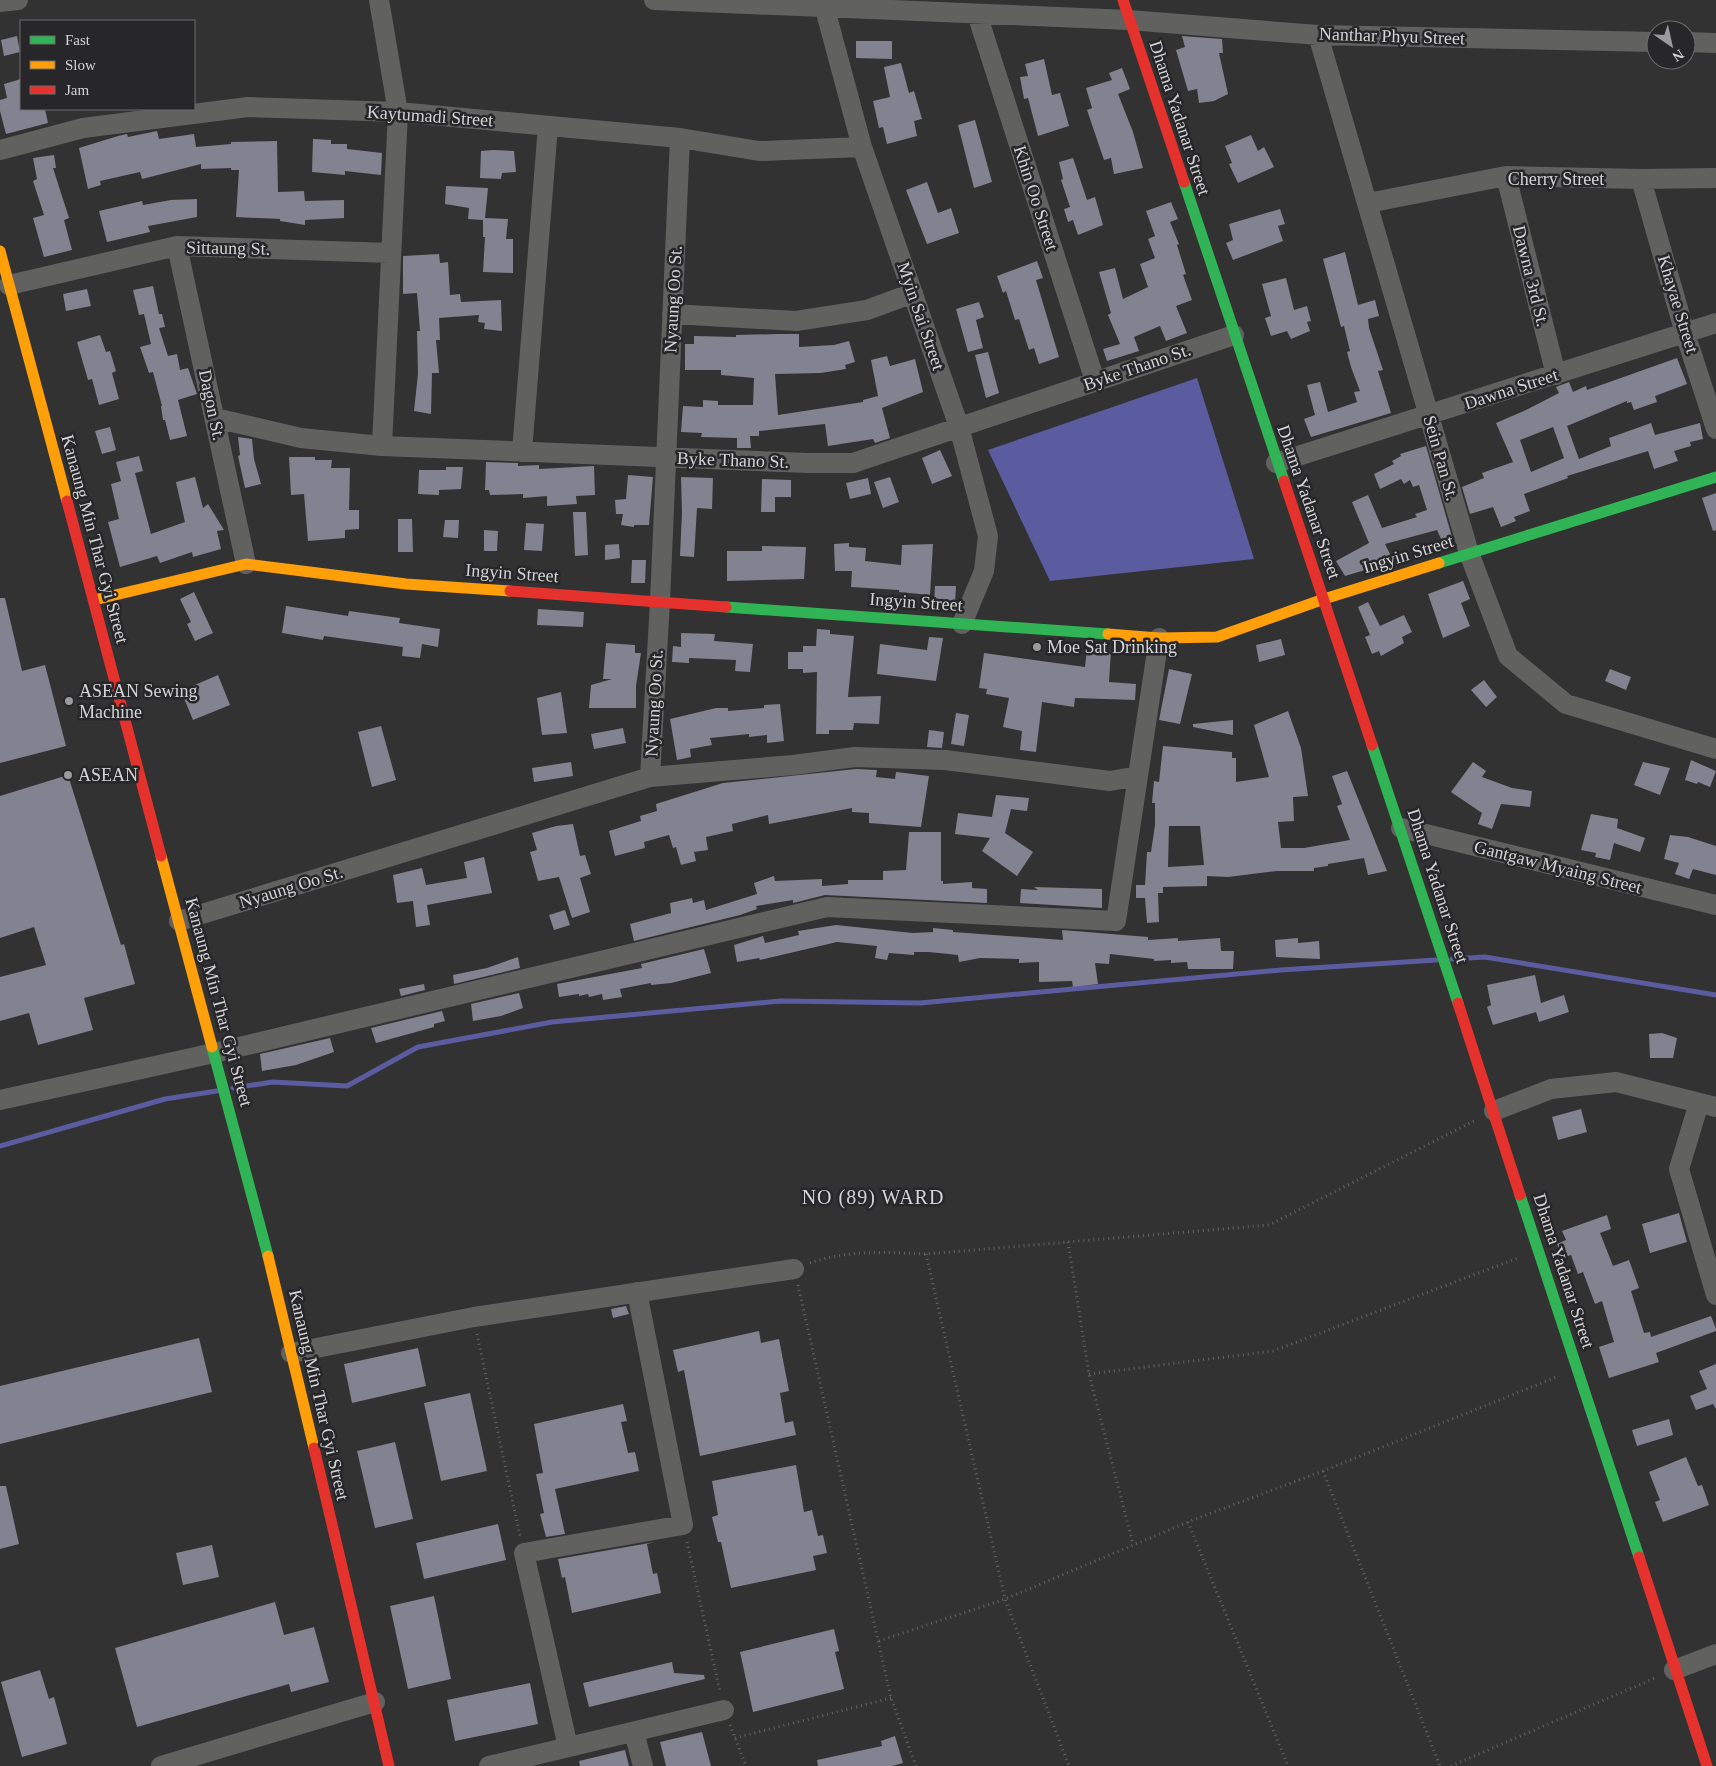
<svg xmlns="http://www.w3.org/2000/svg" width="1716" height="1766" font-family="Georgia,serif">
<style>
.water{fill:#5b5b9f}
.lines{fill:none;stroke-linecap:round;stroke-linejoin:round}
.stream{stroke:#5b5b9f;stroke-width:5}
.building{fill:#828290;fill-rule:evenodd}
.path{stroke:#646465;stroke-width:3;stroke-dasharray:1 4;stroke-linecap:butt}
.street{stroke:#616160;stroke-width:20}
.fast{stroke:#30b455;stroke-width:11}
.slow{stroke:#ff9f0a;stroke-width:11}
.jam{stroke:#e5322d;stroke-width:11}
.poi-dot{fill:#9b9b9d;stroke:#27272a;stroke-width:2}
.labels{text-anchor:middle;stroke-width:5;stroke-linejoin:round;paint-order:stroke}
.street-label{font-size:18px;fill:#d4d4d6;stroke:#27272a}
.poi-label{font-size:18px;fill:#d4d4d6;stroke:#27272a;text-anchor:start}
.quarter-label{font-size:20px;letter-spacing:1px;fill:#d4d4d6;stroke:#27272a}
</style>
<rect width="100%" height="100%" fill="#323233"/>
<path class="water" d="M1197 378 1254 559 1050 581 988 450Z"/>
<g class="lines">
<path class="stream" d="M1452 959 1485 957 1716 995
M233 1088 273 1082 347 1086 418 1047 552 1022 781 1001 920 1003 1281 970 1436 960
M0 1146 165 1099 217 1091"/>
</g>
<path class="building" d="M17 36 20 52 4 56 1 40Z
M1182 36 1222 39 1223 53H1219L1228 94 1214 101 1199 103 1197 89 1188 91 1176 50 1185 47Z
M856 41H892V59L856 58Z
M1044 59 1052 95 1060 93 1069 126 1038 136 1028 98 1024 99 1020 77 1028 76 1025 64Z
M901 63 909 93 914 91 922 119 914 121 917 136 887 144 883 127 879 128 873 101 890 97 884 67Z
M1122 68 1130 89 1118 94 1133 132 1143 168 1114 174 1111 158 1104 160 1087 110 1092 108 1086 88 1112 80 1109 73Z
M21 79V109H45L48 123 6 134 0 111V100L7 98 4 84Z
M975 120 992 182 974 188 958 125Z
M157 131 159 139 194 134 196 147 231 144V142L277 141 278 192 304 191 305 201 344 200V218L305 220V225L280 221V219L236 217 239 170H231V168L201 169V164L142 179 140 172 100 181 101 185 88 189 79 148 118 136 127 134 128 137Z
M1251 135 1258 151 1264 147 1274 167 1238 183 1229 164 1232 163 1225 146Z
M313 139 331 140V144H347V149L382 153 381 175 345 171V175L312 172Z
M493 150 514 151 516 172 502 173 501 179 480 178 481 151Z
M54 155 56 168H53L69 218 64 220 72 250 44 257 33 218 44 215 33 181 37 179 33 158Z
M1073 158 1087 200 1095 197 1103 225 1078 235 1073 220 1068 222 1064 209 1070 207 1061 180 1063 179 1059 162Z
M927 182 938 213 951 208 959 233 927 244 906 190Z
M446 186 488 188 485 218 508 219 506 239H513V273L483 272 485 237H483V220L468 219 469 208 445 204Z
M197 199V217L148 226 150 232 107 242 99 211 142 201 143 205 171 200Z
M1171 202 1178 219 1170 222 1179 244 1177 245 1186 274 1183 275 1192 300 1176 306 1187 333 1166 341 1160 326 1134 337 1139 351 1107 361 1103 349 1120 344 1108 315 1111 313 1099 272 1115 268 1123 299 1148 287 1140 264 1155 258 1148 239 1155 236 1146 211Z
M1280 209 1285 224 1278 226 1283 241 1233 260 1226 243 1233 240 1229 224Z
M1345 252 1358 305 1375 300 1379 316 1368 319 1369 328 1383 370 1378 371 1391 413 1311 437 1304 419 1315 415 1307 385 1320 382 1328 412 1357 402 1354 392 1360 391 1351 367 1347 352 1350 351 1344 326 1341 327 1323 259Z
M439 254 440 263 448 262 450 295 460 294 461 302 501 300 502 331 484 329 485 323 478 322 479 315 439 318 440 340H436L439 373H432L431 414 414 411 418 374 417 331H420L417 293 403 294V256Z
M1037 261 1043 278 1036 280 1059 357 1039 364 1034 348 1029 350 1019 319 1015 320 1006 291 1003 293 997 276Z
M1286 278 1294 310 1307 306 1311 321 1307 322 1310 331 1291 339 1287 331 1271 336 1265 318 1271 316 1262 284Z
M153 286 159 314H162L165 327 159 328 168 356 177 354 180 370 188 368 197 394 178 400 187 436 170 440 165 420H163L161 406H162L153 372 149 373 140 347 151 344 144 314 139 315 133 290Z
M87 289 91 306 66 311 63 294Z
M979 302 984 317 976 320 983 348 968 352 956 309Z
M779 334H799V347L834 345 849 341 855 362 845 365 846 369 821 373 775 374 778 415 863 402V400L878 396 871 360 887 356 890 366 915 359 923 392 882 408 890 438 875 443 873 439 828 446 825 424 759 431V436H750L751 448H737V438L701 437 702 433 681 432 683 406 703 407V400L718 401V405H753L754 378 721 375V370H685V344H694V336L736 337V335Z
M100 335 106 352 110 351 116 371 112 373 119 399 99 405 92 379 88 380 77 342Z
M988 352 999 393 986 398 975 355Z
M1677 358 1687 384 1655 396 1657 402 1634 410 1631 402 1627 403V401L1567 426 1579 459 1611 446 1609 438 1651 423 1655 435 1700 423 1703 439 1690 442 1691 446 1674 451 1678 461 1654 469 1648 451 1567 476 1568 478 1524 494 1530 511 1514 517 1516 521 1501 527 1493 507 1470 514 1462 487 1484 478 1482 473 1513 462 1496 423 1526 410 1559 393 1556 387 1569 382 1573 392 1586 386 1587 390ZM1553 427 1564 458 1531 472 1520 440Z
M110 427 116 450 102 454 95 431Z
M238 437 252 439 254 459 261 484 245 488 238 456 240 455Z
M1426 446 1452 537 1442 541 1437 530 1385 544 1392 558 1375 567 1345 576 1336 561 1369 543 1352 502 1368 495 1382 528 1417 517 1415 514 1427 510 1419 485 1413 487 1410 480 1404 484 1401 479 1380 489 1374 474 1394 464 1392 461 1401 456 1400 454Z
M940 450 952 476 932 484 922 458Z
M139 456 143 471 135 473 151 534 185 522 176 482 195 477 203 508 208 504 224 530 217 531 221 549 193 557 192 552 160 563 157 556 120 567 108 522 119 519 111 484 121 481 116 462Z
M289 457H315V460H332L331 468H350L349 510H359V529L345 530V538L308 541 304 494 291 495Z
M486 462 518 463V466L539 465V469L594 466 595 495 576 496 577 504 547 506V496L523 498V494L490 495 489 490H485Z
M446 467H463L461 489 439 490V495L418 494 419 470H446Z
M628 475 653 477 649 525H634V527L621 525 623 514H616L615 500 626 499Z
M681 477 713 478 712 509 697 508 694 557 680 556 682 513Z
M890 477 899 502 883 508 874 482Z
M868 478 871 494 850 499 846 483Z
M762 479 791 480V497H775V512H761Z
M1716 493V530L1713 531 1702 498Z
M573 512H586L588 555 575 556Z
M398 519H412L413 552H398Z
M445 520H459L458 538 443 537Z
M526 523 544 524 542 551 524 550Z
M484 530 498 531 497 551H484Z
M849 543V547L866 548 865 561 901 565 902 545 933 544 930 595 899 592V590L851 587 852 571H835L834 544Z
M619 544 620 558 605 560V545Z
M762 546 806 547 804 579 727 581V551H762Z
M632 560H646L645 583H631Z
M1463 581 1470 599 1461 603 1470 626 1443 638 1428 594Z
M935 586H956L955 603 934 602Z
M194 592 213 633 195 641 187 624 191 622 180 599Z
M0 598H5L22 671 45 665 66 746 0 763Z
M1368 602 1380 626 1404 615 1412 632 1402 637 1404 643 1381 656 1379 651 1372 654 1365 637 1370 635 1358 607Z
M286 606 348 616 349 611 400 618 399 623 440 629 438 647 422 644 420 658 402 656 403 647 324 636 323 640 282 633Z
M538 609 584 612 583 627 537 625Z
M817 629 830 630V634L854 636 848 697 881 696 879 724 854 723 853 730H829V734H816L817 672 803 673V669H788V652H803V646H816Z
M681 633 715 634 714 641 753 644 750 672 735 671 736 660 689 658V663L672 662 673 646 681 647Z
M929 637 943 638 936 681 877 674 880 644 927 650Z
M1281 639 1285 655 1259 662 1256 645Z
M606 643 635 645V653H641L636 686V708H589L591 685 612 679H603Z
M1087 649 1111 651 1109 682 1136 684 1135 700 1075 698 1074 707 1042 702 1036 752 1020 750 1022 731 1003 727 1009 698 986 694 987 689 979 688 984 653 1085 667Z
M1169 669 1192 674 1180 724 1159 720Z
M1610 669 1631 677 1626 690 1605 681Z
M218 675 230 705 193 720 181 691Z
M1484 680 1497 697 1486 707 1471 690Z
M561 692 567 733 542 735 537 698Z
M780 704 784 741 767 743V735L749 737V734L710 738 712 745 690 749 691 757 677 760 670 719 716 708H728V711L764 708V705Z
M1288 711 1301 748 1308 796 1293 797 1294 821 1278 822 1281 848H1304L1350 840 1337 806 1342 804 1332 776 1347 771 1387 871 1368 875 1364 858 1328 864V866L1314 868V871H1277L1228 877 1207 876V886L1163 887V893H1158L1159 922 1147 923 1145 898H1136V885H1145L1147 852H1151L1155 825V803H1152L1154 781 1159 782 1163 746 1232 752V758H1236V782L1269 777 1254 725ZM1169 826H1200L1204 865 1168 867Z
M956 713 969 715 964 746 951 744Z
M1233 720V735L1193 727V724Z
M381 726 396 780 372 787 358 732Z
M623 728 626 743 594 749 591 734Z
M929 730 944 732 942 748 927 747Z
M1691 760 1716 771 1710 787 1698 782 1697 784 1685 780Z
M571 762 573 776 534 782 532 768Z
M1473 762 1486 771 1482 777 1512 788 1532 791 1530 807 1501 804 1492 829 1478 824 1482 813 1451 792Z
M1643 762 1670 768 1660 795 1634 785Z
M856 769 877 770 876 777 895 779 896 772 929 776 921 827 869 823V813L852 812V808L769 824 768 815 732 824 733 831 706 837 708 850 694 852 696 861 681 865 676 847 673 848 669 835 644 842 645 848 615 856 609 831 641 821 640 816 657 811 656 804 723 783Z
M68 775 121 945 124 944 135 984 84 998 93 1030 38 1045 29 1013 0 1021V977L46 965 34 927 0 938V796Z
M996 795 1029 798 1027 811 1011 809 1005 833 1033 852 1017 876 982 851 990 838 955 834 958 813 992 817Z
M1591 814 1618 819 1617 828 1645 838 1640 852 1614 843 1610 860 1595 857 1596 853 1581 850Z
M573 824 580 856 585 855 591 874 580 878 590 912 572 918 559 877 538 881 530 852 537 850 532 833 556 826Z
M909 832H941V881H943V884L972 882V888L987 889V903L825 895 793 903V900L756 906 757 909 740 915 634 941 630 924 671 913 670 903 692 898 693 903 704 900 706 910 757 894 754 883 774 876 775 881 822 879V886L848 884V880H883V871L906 870Z
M1670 835 1688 837 1716 846V875L1693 869 1689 879 1675 874 1679 863 1664 859Z
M484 857 492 893 427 905 430 925 416 927 413 901 397 903 393 875 422 868 426 885 467 878 464 862Z
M1034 887 1102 889V908L1020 903 1021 889 1038 890Z
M565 910 570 925 554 930 549 915Z
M836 925 913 933 933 932V928L953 930V932L1063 940 1062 930 1148 937V940L1178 938V941L1220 938 1221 951H1234L1233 969H1188L1187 962 1171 963V960L1154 961V959L1110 954 1109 964 1095 963 1098 984 1073 987 1072 981 1039 982V962L1019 963V959L980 958 959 962 958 955 929 952H914V955L889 953 887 960 875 958 877 946 837 942 760 960 759 958 737 962 734 945 763 936 765 943 799 935 798 931Z
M1298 938V943L1319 941 1320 959 1276 957 1275 940Z
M704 949 711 973 671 983 651 985V983L620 989 622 997 603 1000 602 994 589 997 588 994 579 996V994L559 997 557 984 642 968 641 964Z
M518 957 520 968 454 984 453 975 487 968Z
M1535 975 1541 1003 1564 995 1569 1012 1539 1022 1536 1012 1493 1025 1487 1007 1491 1005 1487 985Z
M424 984 425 990 401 996 399 989Z
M519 993 523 1008 501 1016 473 1021 471 1004Z
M442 1011 445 1021 434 1024V1027L376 1043 371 1028Z
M1662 1033 1677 1038 1673 1058H1650L1649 1034Z
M330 1038 334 1052 296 1065 262 1071 260 1054Z
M1581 1109 1587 1132 1558 1140 1552 1117Z
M1679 1213 1687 1242 1650 1253 1642 1224Z
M1607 1215 1611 1229 1600 1233 1613 1266 1629 1260 1639 1288 1631 1291 1644 1333 1650 1332 1651 1337 1711 1316 1716 1329V1331L1656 1353 1659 1362 1609 1378 1599 1347 1614 1342 1602 1301 1595 1304 1583 1272 1578 1274 1571 1255 1562 1258 1557 1244 1566 1240 1562 1231Z
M626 1306 629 1314 613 1318 611 1309Z
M759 1331 761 1343 779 1339 789 1391 780 1393 785 1423 793 1421 796 1435 700 1456 684 1370 678 1372 673 1350Z
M199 1338 212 1392 0 1444V1386Z
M418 1348 426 1386 352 1403 344 1364Z
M1716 1364V1409L1713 1404 1696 1410 1690 1396 1707 1389 1699 1371Z
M470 1393 487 1471 441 1481 424 1403Z
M623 1404 627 1421 621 1422 628 1453 635 1452 639 1471 555 1489 565 1534 546 1537 540 1514 544 1513 536 1474 543 1473 534 1424Z
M1669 1419 1673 1435 1637 1446 1632 1430Z
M395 1442 413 1519 375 1528 357 1451Z
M1686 1457 1698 1486 1702 1485 1709 1505 1663 1522 1655 1502 1660 1500 1649 1472Z
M796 1465 804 1512 812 1510 818 1536 823 1535 827 1553 813 1556 816 1570 731 1588 721 1542H718L712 1517 718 1515 712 1481Z
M0 1486H6L19 1544 0 1549Z
M498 1524 506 1560 424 1579 416 1543Z
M655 1542 647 1544 653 1574 657 1573 661 1593 572 1613 565 1577 562 1578 558 1559Z
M212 1545 219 1577 183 1585 176 1553Z
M434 1596 451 1679 408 1689 390 1606Z
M275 1602 284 1635 314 1627 329 1682 291 1692 289 1684 137 1727 115 1648Z
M834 1629 839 1651 835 1652 844 1689 753 1712 740 1652Z
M672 1662 674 1673 704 1675 705 1679 589 1707 583 1683Z
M40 1670 49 1699 54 1697 67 1744 22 1757 1 1682Z
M530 1683 538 1724 455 1741 447 1700Z
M702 1732 711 1766H666L660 1742Z
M895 1736 903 1763 892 1766H818L817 1760 882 1746 881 1741Z
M625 1750 629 1766H580L579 1761Z"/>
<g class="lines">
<path class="path" d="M1068 1242 1089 1374 1133 1544
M926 1254 1005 1599 1069 1766
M810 1263C847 1250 887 1252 926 1254L1269 1225 1476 1120
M798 1285 891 1698 916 1766
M477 1334 520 1536
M1089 1374 1273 1351 1518 1258
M1323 1471 1440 1766
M1188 1522 1288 1766
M687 1542 720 1692
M879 1641 1005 1599 1188 1522 1323 1471 1559 1376
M730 1725 746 1766
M735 1738 891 1698
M1451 1766 1655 1678"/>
<path class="street" d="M379 0 398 112 382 446
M654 0 1129 20 1318 35 1656 42
M0 2 18 0
M825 9 862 147 959 427 988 536 984 571 962 624
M977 14 1095 381
M1318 35 1469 553 1508 656 1566 704 1716 749
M1686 42 1716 43
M0 150 83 128 248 107 398 112 680 138 759 151 862 147
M1506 176 1556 375
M1641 179 1685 333 1716 429
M1368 203 1506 176 1641 179 1716 178
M177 246 246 564
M9 285 177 246 391 253
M672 314 796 321 867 310 913 293
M215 418 301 438 382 446 808 463H853L1234 335
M522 452 548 126
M1276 463 1716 323
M650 777 793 765 855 757 945 760 1110 781 1138 776 1159 638
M1401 828 1716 905
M179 921 650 777 660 601 680 138
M0 1100 214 1053 827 907 1116 921 1138 776
M1699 1103 1679 1169 1716 1295
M1494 1111 1551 1089 1616 1082 1716 1107
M291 1353 474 1317 794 1269
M1674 1670 1716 1654
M634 1732 643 1766
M568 1747 524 1553 683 1525 637 1292
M161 1766 375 1702
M489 1766 724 1710"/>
<path class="fast" d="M1184 182 1284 481
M1439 563 1716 477
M726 607 1108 634
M1372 745 1458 1003
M212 1047 268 1256
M1520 1195 1639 1557"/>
<path class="slow" d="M0 251 67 501
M94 600 246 564 406 584 510 591
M1108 634 1159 638 1217 637 1324 599 1439 563
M161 856 212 1047
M268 1256 314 1448"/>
<path class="jam" d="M1123 0 1184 182
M1284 481 1372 745
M67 501 161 856
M510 591 726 607
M1458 1003 1520 1195
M314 1448 389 1766
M1639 1557 1707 1766"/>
</g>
<g class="poi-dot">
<circle cx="1037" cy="647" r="5"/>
<circle cx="69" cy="701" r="5"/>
<circle cx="68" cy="775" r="5"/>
</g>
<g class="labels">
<g class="street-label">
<text transform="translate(1392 36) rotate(2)" y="6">Nanthar Phyu Street</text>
<text transform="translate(430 116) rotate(4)" y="6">Kaytumadi Street</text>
<text transform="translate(1180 118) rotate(72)" y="6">Dhama Yadanar Street</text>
<text x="1556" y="185">Cherry Street</text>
<text transform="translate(1036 198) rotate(72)" y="6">Khin Oo Street</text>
<text transform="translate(228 248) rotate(1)" y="6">Sittaung St.</text>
<text transform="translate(1531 276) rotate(76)" y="6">Dawna 3rd St.</text>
<text transform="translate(673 299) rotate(-87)" y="6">Nyaung Oo St.</text>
<text transform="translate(1678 304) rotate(73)" y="6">Khayae Street</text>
<text transform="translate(921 316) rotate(71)" y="6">Myin Sai Street</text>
<text transform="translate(1137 367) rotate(-19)" y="6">Byke Thano St.</text>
<text transform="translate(1511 389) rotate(-18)" y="6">Dawna Street</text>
<text transform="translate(212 405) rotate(78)" y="6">Dagon St.</text>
<text transform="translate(1441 458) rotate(74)" y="6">Sein Pan St.</text>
<text transform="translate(733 460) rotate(2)" y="6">Byke Thano St.</text>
<text transform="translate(1309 502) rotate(71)" y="6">Dhama Yadanar Street</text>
<text transform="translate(95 539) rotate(75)" y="6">Kanaung Min Thar Gyi Street</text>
<text transform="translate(1408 554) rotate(-17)" y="6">Ingyin Street</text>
<text transform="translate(512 573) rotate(4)" y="6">Ingyin Street</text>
<text transform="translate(916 602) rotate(4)" y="6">Ingyin Street</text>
<text transform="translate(654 703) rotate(-87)" y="6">Nyaung Oo St.</text>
<text transform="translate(1558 867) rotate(14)" y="6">Gantgaw Myaing Street</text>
<text transform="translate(1438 886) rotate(72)" y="6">Dhama Yadanar Street</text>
<text transform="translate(291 887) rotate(-17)" y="6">Nyaung Oo St.</text>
<text transform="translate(219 1002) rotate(75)" y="6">Kanaung Min Thar Gyi Street</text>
<text transform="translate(1564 1271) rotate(72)" y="6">Dhama Yadanar Street</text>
<text transform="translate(319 1395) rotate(77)" y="6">Kanaung Min Thar Gyi Street</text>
</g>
<g class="poi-label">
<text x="1047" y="653">Moe Sat Drinking</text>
<text x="79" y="697">ASEAN Sewing<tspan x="79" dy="21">Machine</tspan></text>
<text x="78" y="781">ASEAN</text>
</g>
<g class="quarter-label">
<text x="873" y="1204">NO (89) WARD</text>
</g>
</g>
<rect x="20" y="20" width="175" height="90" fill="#27272a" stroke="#6c6c6f"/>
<rect x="30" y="36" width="25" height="8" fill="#30b455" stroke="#6c6c6f"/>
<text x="65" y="45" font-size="15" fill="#d4d4d6">Fast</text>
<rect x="30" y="61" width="25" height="8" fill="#ff9f0a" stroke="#6c6c6f"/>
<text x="65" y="70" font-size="15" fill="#d4d4d6">Slow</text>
<rect x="30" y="86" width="25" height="8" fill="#e5322d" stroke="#6c6c6f"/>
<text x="65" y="95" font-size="15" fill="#d4d4d6">Jam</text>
<g transform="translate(1671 45) rotate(146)"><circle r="24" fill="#27272a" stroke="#6c6c6f"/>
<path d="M0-4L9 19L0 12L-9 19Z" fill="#9b9b9d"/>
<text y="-8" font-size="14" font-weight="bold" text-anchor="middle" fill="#d4d4d6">N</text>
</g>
</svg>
